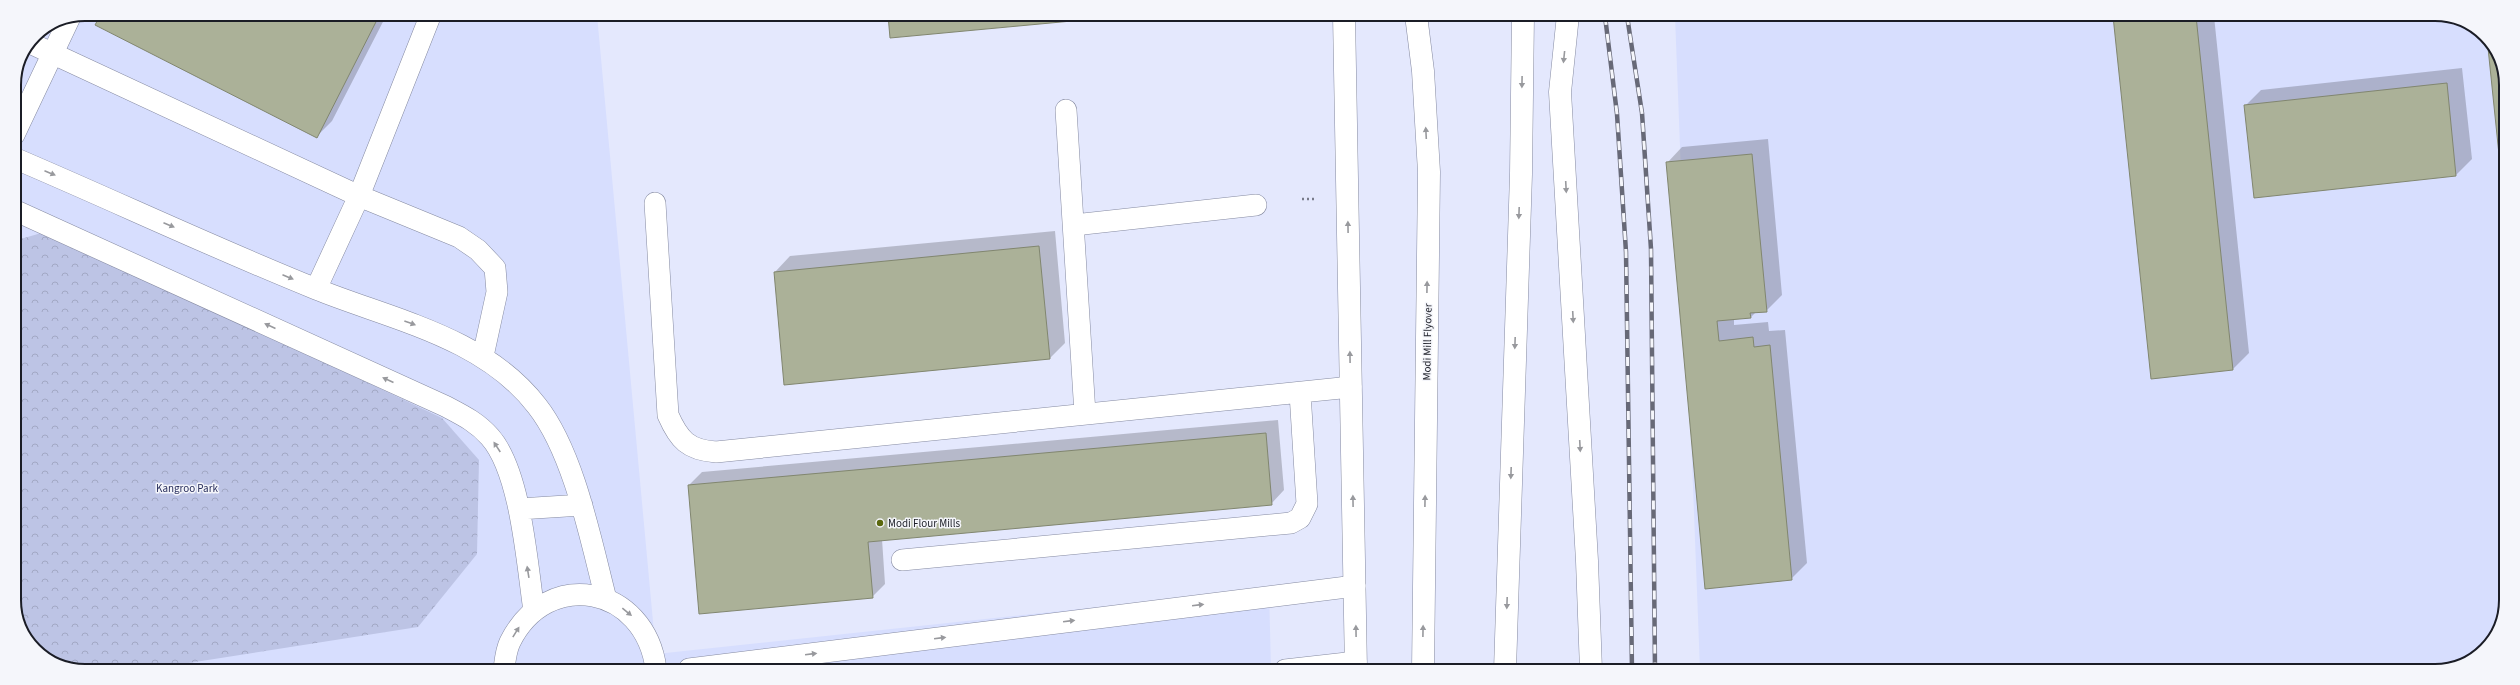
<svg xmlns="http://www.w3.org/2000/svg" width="2520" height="685" font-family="'Source Sans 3',sans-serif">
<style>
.built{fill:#d7defe}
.park{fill:url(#park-crowns)}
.shadow{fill:#0003}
.building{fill:#abb198;stroke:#81866f}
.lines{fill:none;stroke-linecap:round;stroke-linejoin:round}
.service-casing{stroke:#858aa1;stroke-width:22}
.secondary-casing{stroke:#858aa1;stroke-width:23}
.primary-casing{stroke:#858aa1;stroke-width:23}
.path{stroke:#787b8a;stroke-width:2.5;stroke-dasharray:2 3;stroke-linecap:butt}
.service{stroke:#fff;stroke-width:21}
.secondary{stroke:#fff;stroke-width:22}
.primary{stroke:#fff;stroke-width:22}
.rail-casing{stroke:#676977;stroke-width:4.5}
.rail{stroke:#f5f6fb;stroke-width:3;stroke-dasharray:9;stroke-linecap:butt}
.oneway{fill:#98999d}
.poi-dot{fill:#5a670d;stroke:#f5f6fb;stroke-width:1.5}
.labels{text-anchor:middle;stroke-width:3;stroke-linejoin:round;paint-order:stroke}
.street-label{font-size:11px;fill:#1b1d26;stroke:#f5f6fb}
.park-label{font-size:11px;fill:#282e5c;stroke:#f5f6fb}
.poi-label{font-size:11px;fill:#1b1d26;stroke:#f5f6fb;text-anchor:start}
.rim{fill:none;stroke:#1b1d26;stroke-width:2}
</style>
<defs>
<pattern id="park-crowns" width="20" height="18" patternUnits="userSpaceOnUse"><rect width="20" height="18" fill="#bdc4e5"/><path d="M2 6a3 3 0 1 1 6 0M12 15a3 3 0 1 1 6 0" fill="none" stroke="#a2a8c4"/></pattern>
</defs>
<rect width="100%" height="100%" fill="#e4e8fd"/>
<path class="built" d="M85 14 597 15 656 654 1269 589 1271 670 67 669 32 647 14 605V85L20 58 35 35 58 19Z
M1675 16H2453L2488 38 2506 80 2504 618 2478 656 2435 671 1700 670Z"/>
<path class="park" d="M48 231 442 418 479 460 477 554 418 627 150 669H67L32 647 14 605V241Z"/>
<path class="shadow" d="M102 14H387L332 121 317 136Z
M889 15H1125L891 37Z
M2114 16H2214L2249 353 2233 369 2152 378Z
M2488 38 2506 80 2505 204Z
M2462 68 2472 159 2456 175 2246 105 2261 90Z
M1768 139 1782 295 1766 311 1756 312 1751 317 1734 319V325L1768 322 1769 331 1785 330 1807 563 1791 579 1706 588 1667 163 1682 147Z
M1055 231 1065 343 1050 358 775 272 790 256Z
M1278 420 1284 490 1271 504 882 539 885 584 872 597 689 485 702 472Z"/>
<path class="building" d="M101 14H380L317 138 95 25Z
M888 15H1136L890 38Z
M2113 16H2196L2233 370 2151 379Z
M2487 38 2506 80 2505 213Z
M2447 83 2456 176 2254 198 2244 105Z
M1752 154 1767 312 1750 313 1751 318 1717 321 1719 341 1753 337 1754 347 1770 345 1792 580 1705 589 1666 162Z
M1039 246 1050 359 784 385 774 272Z
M1266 433 1272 505 868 542 873 598 699 614 688 485Z"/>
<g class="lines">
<g class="service-casing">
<path id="service" d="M30 43 359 196 459 237 478 250 495 268 497 292 483 356
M1066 110 1085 414
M14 135 70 17
M14 158C115 201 214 248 316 289 393 320 484 337 537 406 574 453 591 541 606 599
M655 203 668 415C679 440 688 450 716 452L1351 387
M14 210 445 406C462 415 477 422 490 437 521 472 527 564 534 611
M1074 225 1256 205
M316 289 359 196 431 14
M519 509 582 505
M902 560 1291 523 1300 518 1307 504 1300 393
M504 669C505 661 506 650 510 642 547 567 645 585 656 669
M689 669 1355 586
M1285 670 1356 662"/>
</g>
<g class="secondary-casing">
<path id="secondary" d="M1344 15 1356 670
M1568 15 1560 92 1587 561 1591 670"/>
</g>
<g class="primary-casing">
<path id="primary" d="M1416 15 1423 71 1429 172 1423 670
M1566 15 1568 18
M1505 670 1521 174 1523 15"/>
</g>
<path class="path" d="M1302 199H1317"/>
<use href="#service" class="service"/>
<use href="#secondary" class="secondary"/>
<use href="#primary" class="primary"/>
<g class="rail-casing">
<path id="rail" d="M1605 16 1617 114 1626 252 1632 670
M1627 16 1642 113 1651 249 1655 670"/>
</g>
<use href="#rail" class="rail"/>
</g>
<defs><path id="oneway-solid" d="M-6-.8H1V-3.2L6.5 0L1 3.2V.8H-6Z"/></defs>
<g class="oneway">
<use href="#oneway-solid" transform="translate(1564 57) rotate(96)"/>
<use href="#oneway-solid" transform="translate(1522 82) rotate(91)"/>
<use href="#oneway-solid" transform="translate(1426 133) rotate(-93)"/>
<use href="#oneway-solid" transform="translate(50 173) rotate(23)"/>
<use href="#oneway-solid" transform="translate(1566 187) rotate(87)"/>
<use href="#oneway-solid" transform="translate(1519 213) rotate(92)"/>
<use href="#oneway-solid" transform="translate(169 225) rotate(23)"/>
<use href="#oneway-solid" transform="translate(1348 227) rotate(-91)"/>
<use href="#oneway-solid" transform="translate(288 277) rotate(23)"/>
<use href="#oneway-solid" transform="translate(1427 287) rotate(-89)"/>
<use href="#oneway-solid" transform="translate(1573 317) rotate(87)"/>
<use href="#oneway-solid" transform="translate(410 323) rotate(20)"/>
<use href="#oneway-solid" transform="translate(270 326) rotate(-156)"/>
<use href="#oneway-solid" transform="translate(1515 343) rotate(92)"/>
<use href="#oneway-solid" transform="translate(1350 357) rotate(-91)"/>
<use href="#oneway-solid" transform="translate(388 380) rotate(-156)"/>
<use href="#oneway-solid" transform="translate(1580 446) rotate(87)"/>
<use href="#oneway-solid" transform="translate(497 447) rotate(-123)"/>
<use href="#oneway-solid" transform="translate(1511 473) rotate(92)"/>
<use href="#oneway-solid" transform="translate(1353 501) rotate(-91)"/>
<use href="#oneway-solid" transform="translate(1425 501) rotate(-89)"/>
<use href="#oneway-solid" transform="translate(528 572) rotate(-99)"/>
<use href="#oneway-solid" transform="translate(1507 603) rotate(92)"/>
<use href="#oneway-solid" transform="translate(1198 605) rotate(-7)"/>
<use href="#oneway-solid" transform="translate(627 612) rotate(39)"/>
<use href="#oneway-solid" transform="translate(1069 621) rotate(-7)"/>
<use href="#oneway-solid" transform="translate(1356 631) rotate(-91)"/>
<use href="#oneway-solid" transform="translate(1423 631) rotate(-89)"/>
<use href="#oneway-solid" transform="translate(516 632) rotate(-58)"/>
<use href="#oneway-solid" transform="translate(940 638) rotate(-7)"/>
<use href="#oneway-solid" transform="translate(811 654) rotate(-7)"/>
</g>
<circle class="poi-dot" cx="880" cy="523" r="4"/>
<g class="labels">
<g class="street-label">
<text transform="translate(1427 342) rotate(-89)" y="4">Modi Mill Flyover</text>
</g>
<g class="park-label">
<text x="187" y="492">Kangroo Park</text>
</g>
<g class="poi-label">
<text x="888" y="527">Modi Flour Mills</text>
</g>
</g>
<path d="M0 0H2520V685H0ZM85 21H2435A64 64 0 0 1 2499 85V600A64 64 0 0 1 2435 664H85A64 64 0 0 1 21 600V85A64 64 0 0 1 85 21Z" fill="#f5f6fb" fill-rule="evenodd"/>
<path class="rim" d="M85 21H2435A64 64 0 0 1 2499 85V600A64 64 0 0 1 2435 664H85A64 64 0 0 1 21 600V85A64 64 0 0 1 85 21Z"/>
</svg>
